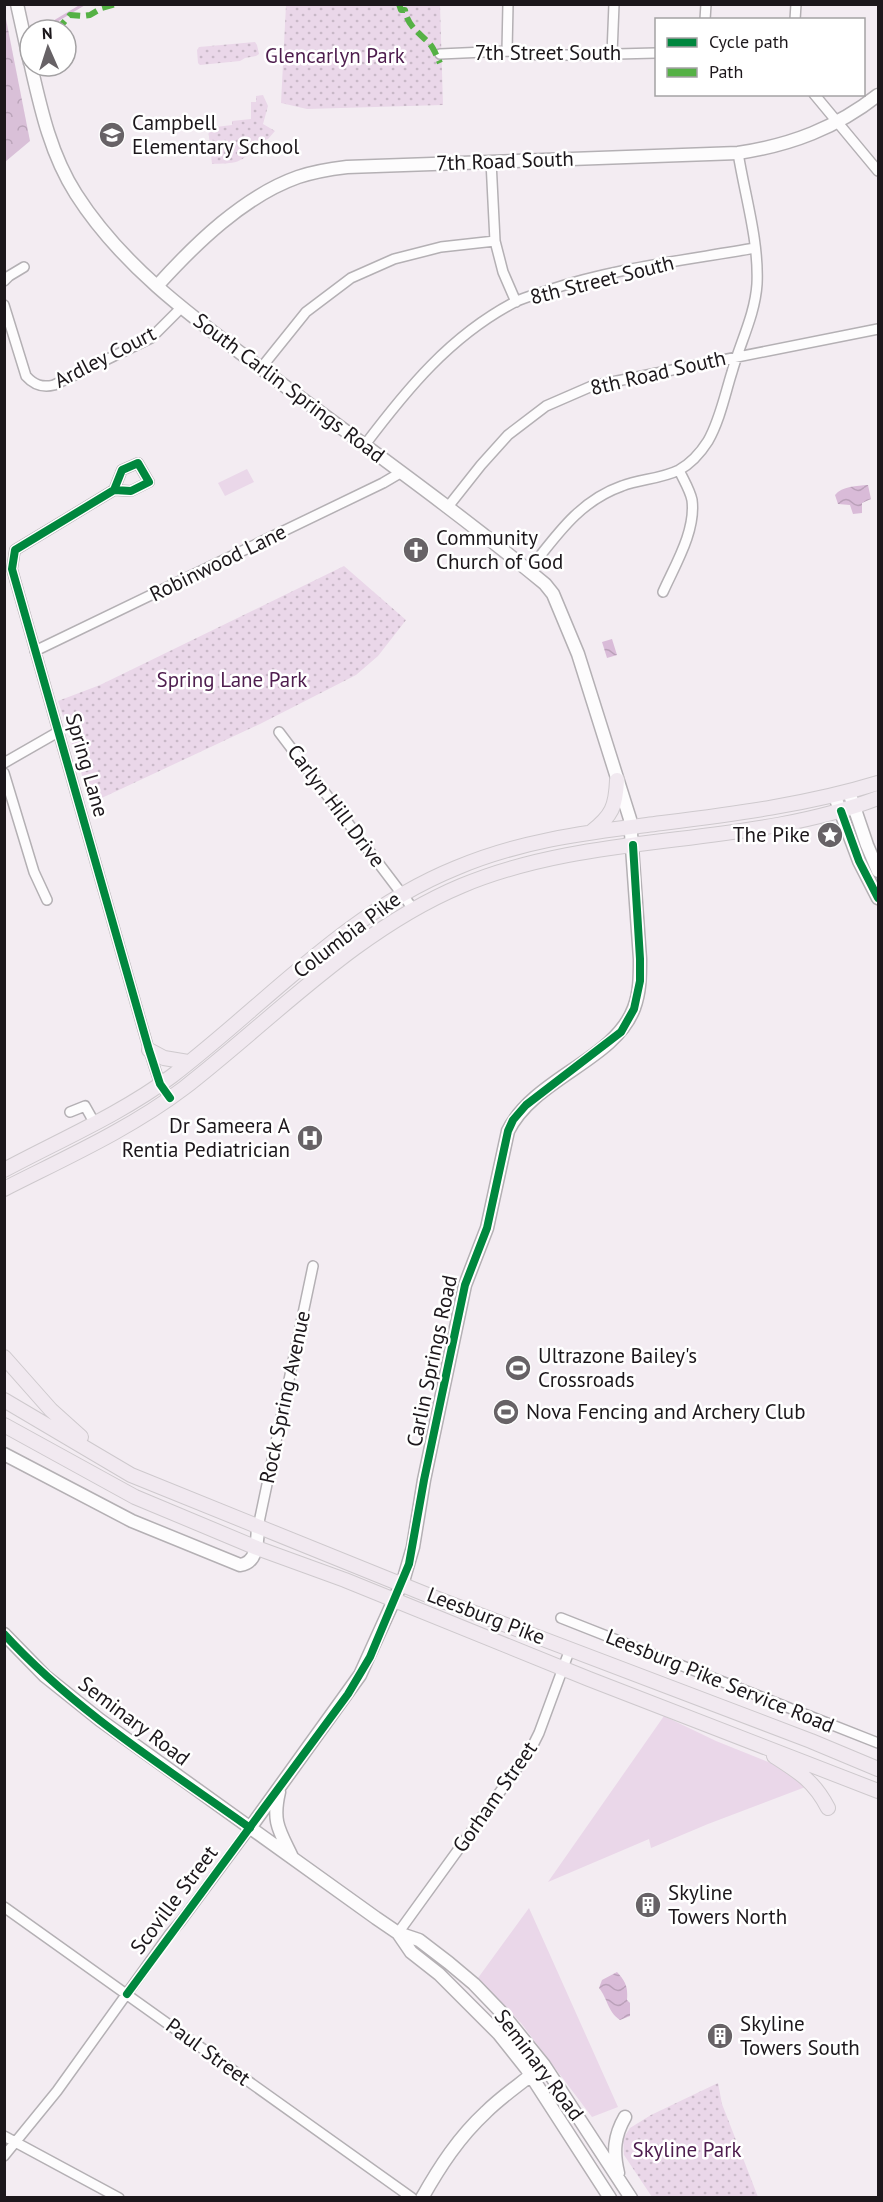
<svg xmlns="http://www.w3.org/2000/svg" width="883" height="2202" font-family="'PT Sans',sans-serif">
<style>
.grass{fill:#ead7e9}
.forest{fill:url(#forest-crowns)}
.park{fill:url(#park-dots)}
.water{fill:url(#water-waves)}
.lines{fill:none;stroke-linecap:round;stroke-linejoin:round}
.stream{stroke:#d9bbd8;stroke-width:3}
.street-casing{stroke:#b4b0b4;stroke-width:12}
.secondary-casing{stroke:#b4b0b4;stroke-width:15}
.primary-casing{stroke:#cec9cd;stroke-width:16}
.street{stroke:#fdfcfd;stroke-width:9}
.secondary{stroke:#fdfcfd;stroke-width:12}
.primary{stroke:#f1e9f0;stroke-width:14}
.quiet{stroke:#55b145;stroke-width:6;stroke-dasharray:12 6;stroke-linecap:butt}
.cycleway-casing{stroke:#fff;stroke-width:11}
.cycleway{stroke:#00873e;stroke-width:8}
.labels{text-anchor:middle;stroke-width:5;stroke-linejoin:round;paint-order:stroke}
.street-label{font-size:21px;fill:#1c171b;stroke:#fff}
.park-label{font-size:21px;fill:#4e1d4e;stroke:#fff}
.poi-label{font-size:21px;fill:#1c171b;stroke:#fff;text-anchor:start}
</style>
<defs>
<pattern id="forest-crowns" width="20" height="18" patternUnits="userSpaceOnUse" patternTransform="scale(1.5)"><rect width="20" height="18" fill="#d9c0d8"/><path d="M2 6a3 3 0 1 1 6 0M12 15a3 3 0 1 1 6 0" fill="none" stroke="#baa4b9"/></pattern>
<pattern id="park-dots" width="8" height="8" patternUnits="userSpaceOnUse" patternTransform="scale(1.5)"><rect width="8" height="8" fill="#ead7e9"/><path d="M2 2h.1M6 6h.1" fill="none" stroke="#c8b8c7" stroke-width="1.8" stroke-linecap="round"/></pattern>
<pattern id="water-waves" width="16" height="10" patternUnits="userSpaceOnUse" patternTransform="scale(1.5)"><rect width="16" height="10" fill="#d9bbd8"/><path d="M0 5q4-4 8 0t8 0" fill="none" stroke="#baa0b9"/></pattern>
</defs>
<rect width="100%" height="100%" fill="#f3ecf2"/>
<path class="grass" d="M247 469 254 482 225 496 218 483Z
M664 1716 716 1741 781 1767 808 1786 708 1824 651 1848 649 1839 548 1882Z
M529 1908 618 2107 592 2117 521 2023 478 1978Z"/>
<path class="forest" d="M5 14 30 141 5 162H4Z"/>
<path class="park" d="M286 5H440L443 105 307 109 281 103Z
M255 42 257 45 259 54 256 56 245 58 240 61 200 65 198 63 197 50 199 47Z
M263 95 268 106 263 124 275 131 268 139 254 143C245 165 233 163 212 164L208 128 232 125V121L251 119V102H256V96Z
M344 566 406 620 378 656 356 675 260 724 91 803 58 701 100 685Z
M718 2083 722 2104 758 2197H652L624 2155 623 2139 630 2128 651 2115Z"/>
<path class="water" d="M868 485 871 499 862 503V513L853 514 850 505 838 504 835 495C842 486 857 486 868 485Z
M612 639 617 655 607 658 602 642Z
M617 1972C626 1982 628 1987 627 2000L630 2003V2016L620 2020C607 2011 608 1999 599 1988L602 1980Z"/>
<g class="lines">
<path class="stream" d="M49 25 84 4"/>
<g class="street-casing">
<path id="street" d="M705 20 706 4
M795 20 796 4
M507 51 508 4
M440 54 507 51 539 55H577L656 53
M612 54 614 4
M814 94 878 171
M491 161 495 241 503 272 516 302
M4 281 9 276 24 267
M4 305 26 376C34 385 42 388 54 385L151 338 182 307
M261 368 306 312 351 278 394 259 441 247 495 241
M364 446C407 389 450 336 515 302 525 297 538 294 549 290 615 268 687 260 755 248
M114 490 131 491 149 482 138 463 122 470 114 490 15 550 12 569 149 1050 160 1084 170 1098
M447 508 481 465 508 435 546 406 592 386 878 329
M529 570C556 536 579 501 622 486 640 479 661 479 679 470 690 464 701 452 708 441 720 420 725 394 732 372 740 343 755 315 757 284 759 241 745 196 738 153
M663 592C675 565 696 531 692 500 690 490 683 479 679 470
M35 651 383 483 400 473
M279 732 414 910
M4 763 58 732
M4 773 34 872 47 900
M70 1112 85 1106 94 1122
M258 1527 313 1266
M561 1618 878 1743
M4 1907 412 2198
M398 1933 531 1749 539 1733 570 1649
M4 2136 119 2198
M4 2156 57 2091 169 1935 181 1921 250 1828"/>
</g>
<g class="secondary-casing">
<path id="secondary" d="M17 4 30 63
M31 66C41 110 51 155 76 194 125 271 202 324 274 378 365 446 458 512 545 584L553 594 578 654 630 819 640 959C640 976 640 992 634 1008 615 1060 534 1078 508 1131L487 1228 465 1285 424 1480 413 1547 404 1578 360 1675 250 1828
M157 286C195 244 244 196 298 177 313 172 330 169 347 167L738 153C791 145 836 128 878 95
M849 792 867 845 878 871
M837 802 859 861 878 898
M4 1454 132 1521 240 1565C258 1563 257 1541 258 1527
M4 1634 45 1676 100 1720 376 1918 398 1933 419 1940 449 1963 474 1984 501 2012 544 2065 631 2198
M279 1792C272 1822 279 1830 292 1857
M398 1933 411 1952 439 1974 499 2034 526 2068 610 2198
M618 2173C613 2152 614 2136 625 2117
M422 2198C440 2166 459 2137 486 2112 501 2097 519 2085 536 2071"/>
</g>
<g class="primary-casing">
<path id="primary" d="M591 832C612 816 616 806 617 780
M149 1050 164 1058 188 1062
M4 1170C60 1140 121 1114 172 1076 265 1005 345 913 456 868 517 842 581 833 647 825 725 815 803 806 878 783
M4 1189C65 1158 130 1129 184 1088 273 1019 356 930 461 886 594 830 745 849 878 798
M4 1357 51 1410 81 1437
M4 1400 131 1475 430 1596 811 1741 878 1769
M4 1425 135 1497 257 1548 345 1580 589 1679 878 1791
M774 1756C799 1772 814 1781 828 1808"/>
</g>
<use href="#street" class="street"/>
<use href="#secondary" class="secondary"/>
<use href="#primary" class="primary"/>
<path class="quiet" d="M399 4 401 10H405C407 25 418 32 428 42 433 46 437 57 440 63
M57 30 70 15 82 16 90 15 102 8 116 4"/>
<g class="cycleway-casing">
<path id="cycleway" d="M114 490 131 491 149 482 138 463 122 470 114 490 15 550 12 569 149 1050 160 1084 170 1098
M841 811 859 861 878 898
M4 1634C75 1711 166 1768 250 1828
M127 1994 348 1694 370 1657 409 1564 424 1480 465 1285 487 1228 508 1131 513 1120 526 1105 621 1032 634 1009 640 981V959L633 845"/>
</g>
<use href="#cycleway" class="cycleway"/>
</g>
<defs>
<g id="school-disc" transform="scale(1.35)"><circle r="9.5" fill="#676266" stroke="#fff"/><path d="M0-5L7-2L0 1L-7-2ZM-4 1L0 2.5L4 1V4Q0 6-4 4Z" fill="#fff"/></g>
<g id="church-disc" transform="scale(1.35)"><circle r="9.5" fill="#676266" stroke="#fff"/><path d="M-1.2-6h2.4v3.5h3.3v2.4h-3.3V6h-2.4V-.1h-3.3v-2.4h3.3Z" fill="#fff"/></g>
<g id="sight-disc" transform="scale(1.35)"><circle r="9.5" fill="#676266" stroke="#fff"/><path d="M0-6L1.8-2.2L6-1.7L2.9 1.2L3.7 5.4L0 3.3L-3.7 5.4L-2.9 1.2L-6-1.7L-1.8-2.2Z" fill="#fff"/></g>
<g id="hospital-disc" transform="scale(1.35)"><circle r="9.5" fill="#676266" stroke="#fff"/><path d="M-5-5h3v3.5h4V-5h3V5h-3V1.5h-4V5h-3Z" fill="#fff"/></g>
<g id="stadium-disc" transform="scale(1.35)"><circle r="9.5" fill="#676266" stroke="#fff"/><path d="M0-5a6.5 5 0 1 0 0 10a6.5 5 0 1 0 0-10ZM-3.5-1.8h7v3.6h-7Z" fill="#fff"/></g>
<g id="building-disc" transform="scale(1.35)"><circle r="9.5" fill="#676266" stroke="#fff"/><path d="M-4-6H4V6H1V3H-1V6H-4ZM-2.5-4.3h1.7v1.8h-1.7ZM.8-4.3h1.7v1.8H.8ZM-2.5-1h1.7V.8h-1.7ZM.8-1h1.7V.8H.8Z" fill="#fff"/></g>
</defs>
<g fill-rule="evenodd">
<use href="#school-disc" x="112" y="135"/>
<use href="#church-disc" x="416" y="550"/>
<use href="#sight-disc" x="830" y="835"/>
<use href="#hospital-disc" x="310" y="1138"/>
<use href="#stadium-disc" x="518" y="1368"/>
<use href="#stadium-disc" x="506" y="1412"/>
<use href="#building-disc" x="648" y="1905"/>
<use href="#building-disc" x="720" y="2036"/>
</g>
<g class="labels">
<g class="street-label">
<text x="548" y="60">7th Street South</text>
<text transform="translate(505 161) rotate(-2)" y="7">7th Road South</text>
<text transform="translate(602 280) rotate(-14)" y="7">8th Street South</text>
<text transform="translate(105 357) rotate(-27)" y="7">Ardley Court</text>
<text transform="translate(658 373) rotate(-13)" y="7">8th Road South</text>
<text transform="translate(289 388) rotate(37)" y="7">South Carlin Springs Road</text>
<text transform="translate(218 563) rotate(-26)" y="7">Robinwood Lane</text>
<text transform="translate(87 765) rotate(74)" y="7">Spring Lane</text>
<text transform="translate(336 806) rotate(53)" y="7">Carlyn Hill Drive</text>
<text transform="translate(347 935) rotate(-37)" y="7">Columbia Pike</text>
<text transform="translate(432 1361) rotate(-78)" y="7">Carlin Springs Road</text>
<text transform="translate(285 1397) rotate(-78)" y="7">Rock Spring Avenue</text>
<text transform="translate(486 1616) rotate(21)" y="7">Leesburg Pike</text>
<text transform="translate(720 1681) rotate(22)" y="7">Leesburg Pike Service Road</text>
<text transform="translate(134 1721) rotate(37)" y="7">Seminary Road</text>
<text transform="translate(495 1797) rotate(-55)" y="7">Gorham Street</text>
<text transform="translate(174 1900) rotate(-53)" y="7">Scoville Street</text>
<text transform="translate(208 2052) rotate(36)" y="7">Paul Street</text>
<text transform="translate(539 2065) rotate(53)" y="7">Seminary Road</text>
</g>
<g class="park-label">
<text x="335" y="63">Glencarlyn Park</text>
<text x="232" y="687">Spring Lane Park</text>
<text x="687" y="2157">Skyline Park</text>
</g>
<g class="poi-label">
<text x="132" y="130">Campbell<tspan x="132" dy="24">Elementary School</tspan></text>
<text x="436" y="545">Community<tspan x="436" dy="24">Church of God</tspan></text>
<text x="810" y="842" text-anchor="end">The Pike</text>
<text x="290" y="1133" text-anchor="end">Dr Sameera A<tspan x="290" dy="24">Rentia Pediatrician</tspan></text>
<text x="538" y="1363">Ultrazone Bailey's<tspan x="538" dy="24">Crossroads</tspan></text>
<text x="526" y="1419">Nova Fencing and Archery Club</text>
<text x="668" y="1900">Skyline<tspan x="668" dy="24">Towers North</tspan></text>
<text x="740" y="2031">Skyline<tspan x="740" dy="24">Towers South</tspan></text>
</g>
</g>
<rect width="883" height="2202" fill="none" stroke="#1c171b" stroke-width="12"/>
<rect x="655" y="18" width="210" height="78" fill="#ffffff" stroke="#a4a2a4" stroke-width="1.5"/>
<rect x="667" y="38" width="30" height="9" fill="#00873e" stroke="#a4a2a4" stroke-width="1.5"/>
<text x="709" y="48" font-size="18" fill="#1c171b">Cycle path</text>
<rect x="667" y="68" width="30" height="9" fill="#55b145" stroke="#a4a2a4" stroke-width="1.5"/>
<text x="709" y="78" font-size="18" fill="#1c171b">Path</text>
<g transform="translate(48 48) rotate(357)"><circle r="28" fill="#ffffff" stroke="#a4a2a4" stroke-width="1.5"/>
<path d="M0-4.5L10 22L0 15L-10 22Z" fill="#676266"/>
<text y="-9" font-size="16" font-weight="bold" text-anchor="middle" fill="#1c171b">N</text>
</g>
</svg>
